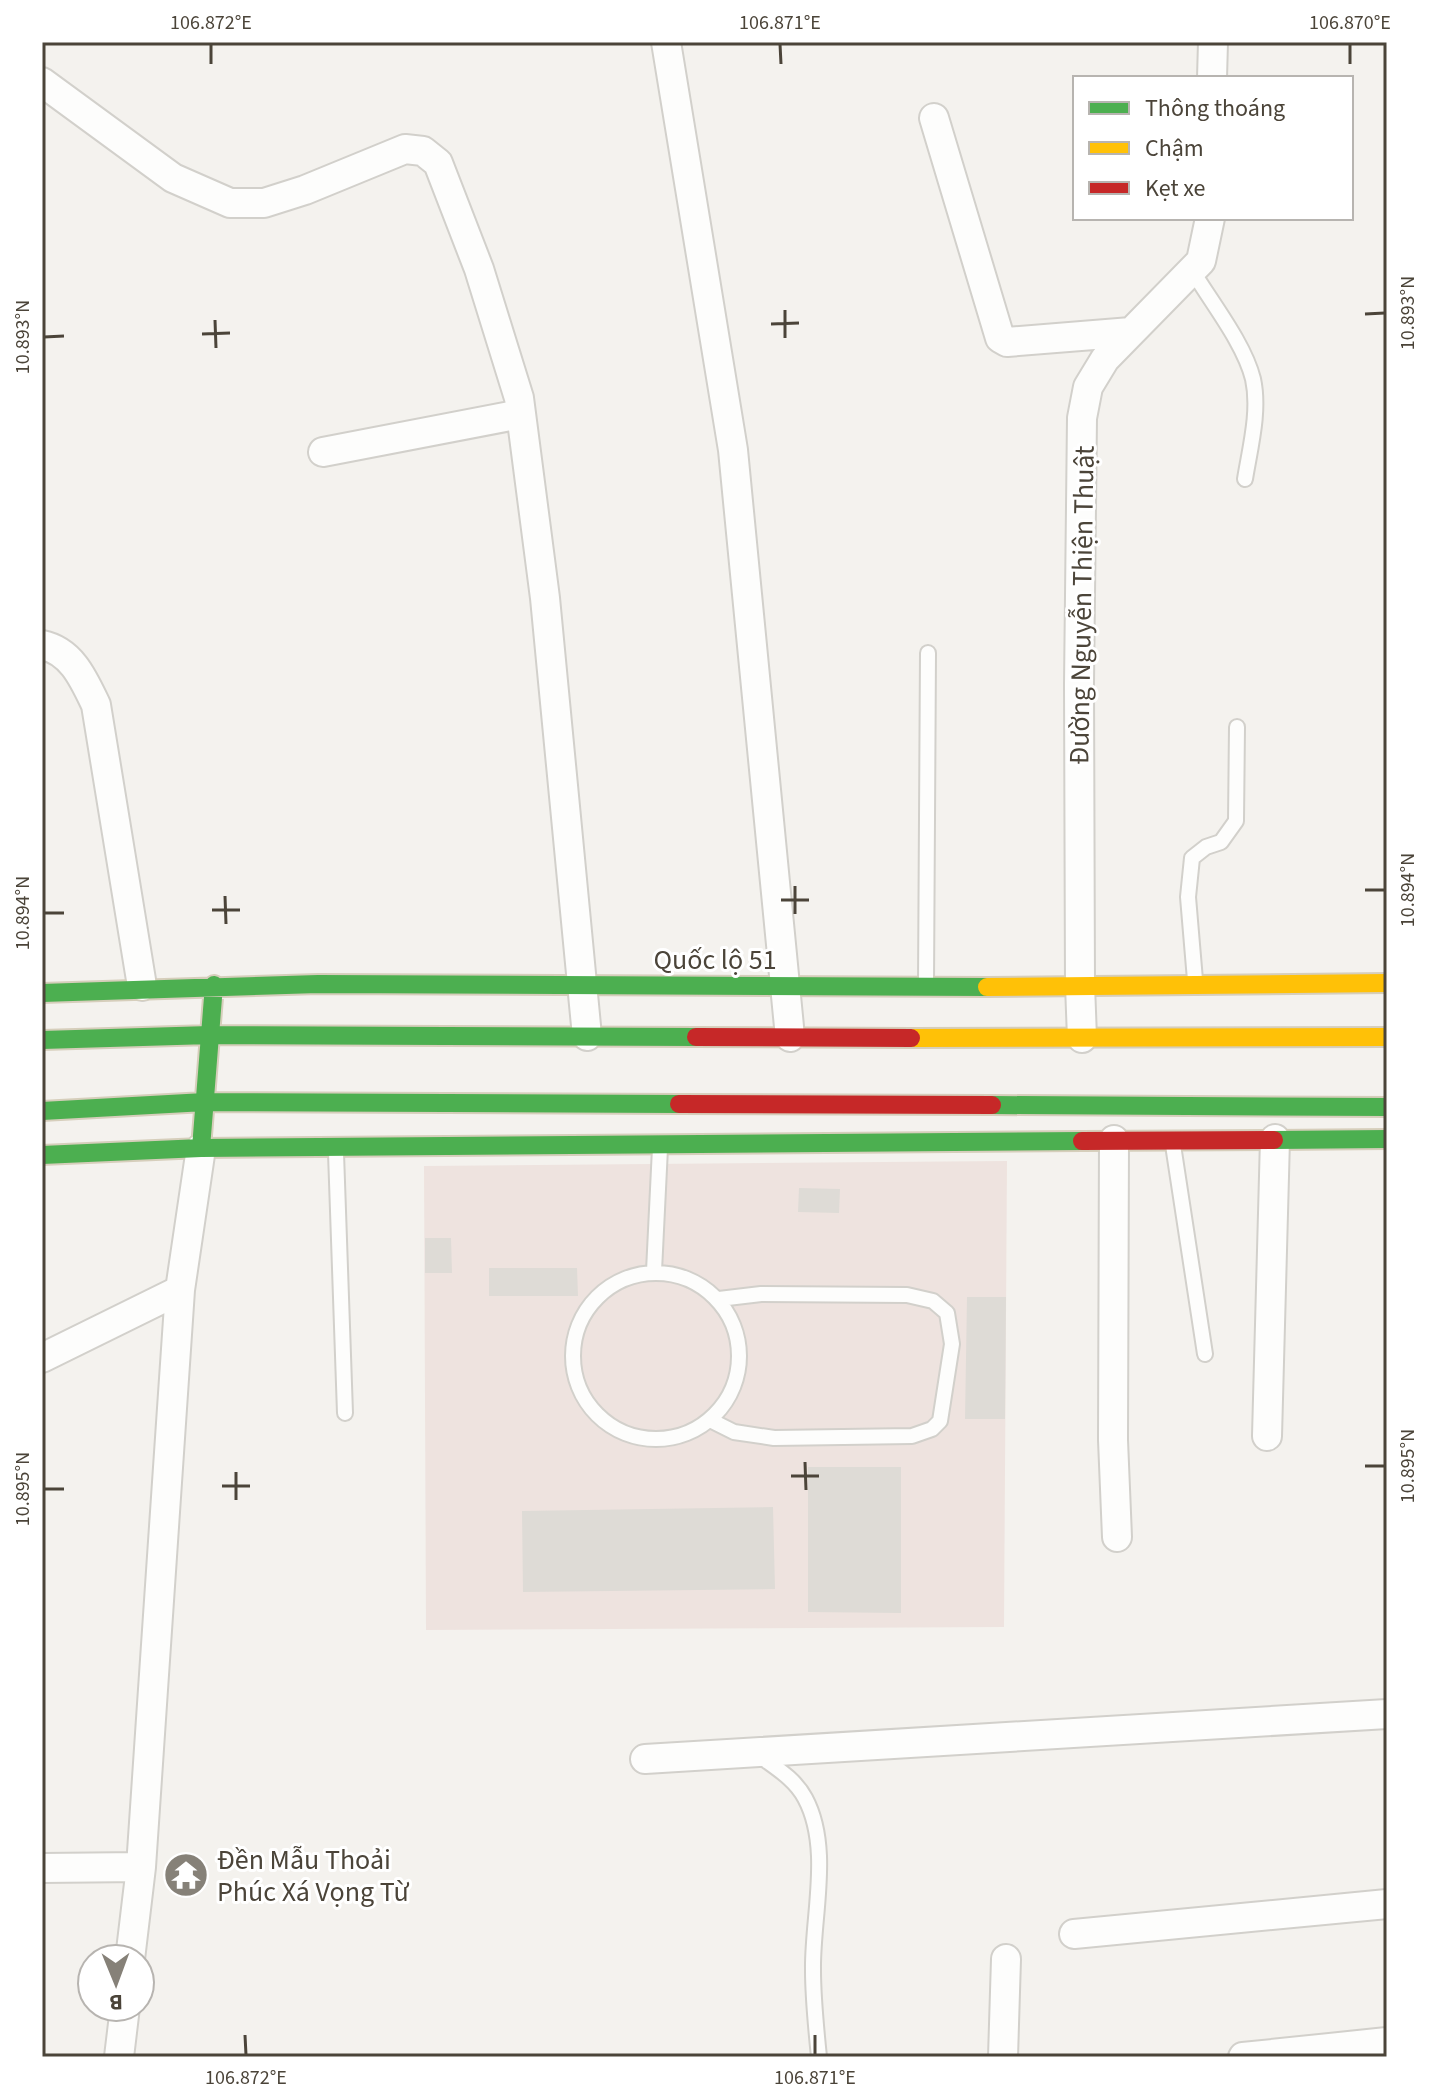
<svg xmlns="http://www.w3.org/2000/svg" width="1429" height="2099" font-family="'Source Sans 3',sans-serif">
<style>
.medical{fill:#eee3df}
.building{fill:#dedbd6}
.lines{fill:none;stroke-linecap:round;stroke-linejoin:round}
.lane-casing{stroke:#d2d0cb;stroke-width:18}
.street-casing{stroke:#d2d0cb;stroke-width:32}
.fast-casing{stroke:#d6cebb;stroke-width:22}
.slow-casing{stroke:#d6cebb;stroke-width:22}
.jam-casing{stroke:#d6cebb;stroke-width:22}
.lane{stroke:#fdfdfc;stroke-width:14}
.street{stroke:#fdfdfc;stroke-width:28}
.fast{stroke:#4caf50;stroke-width:18}
.slow{stroke:#ffc107;stroke-width:18}
.jam{stroke:#c62828;stroke-width:18}
.ticks{fill:none;stroke:#4b4439;stroke-width:3}
.labels{text-anchor:middle;stroke-width:6;stroke-linejoin:round;paint-order:stroke}
.street-label{font-size:28px;fill:#4b4439;stroke:#fff}
.poi-label{font-size:28px;fill:#4b4439;stroke:#fff;text-anchor:start}
.neatline{fill:none;stroke:#4b4439;stroke-width:3}
.ticks-label{font-size:20px;text-anchor:middle;fill:#4b4439}
</style>
<rect width="100%" height="100%" fill="#f4f2ee"/>
<path class="medical" d="M1007 1161 1004 1627 426 1630 424 1166Z"/>
<path class="building" d="M799 1188 840 1189 839 1213 798 1212Z
M425 1238H451L452 1273H425Z
M489 1268H577L578 1296H489Z
M967 1297H1006L1005 1419H965Z
M808 1467H901V1613L808 1612Z
M773 1507 775 1589 523 1592 522 1511Z"/>
<g class="lines">
<g class="lane-casing">
<path id="lane" d="M1192 270C1211 302 1244 343 1253 379 1260 411 1250 448 1245 479
M1195 980 1188 897 1192 858 1206 847 1221 842 1236 821 1237 727
M926 983 928 653
M1173 1145 1205 1354
M336 1153 345 1413
M654 1271 660 1148
M573 1356a83 83 0 1 1 166 0a83 83 0 1 1-166 0Z
M710 1420 734 1432 774 1438 912 1436 932 1429 940 1421 952 1344 947 1313 933 1301 907 1295 761 1294 719 1299
M760 1756C776 1768 795 1779 805 1798 832 1848 812 1917 813 1970 813 1999 816 2028 819 2057"/>
</g>
<g class="street-casing">
<path id="street" d="M666 42 733 450 790 1037
M1212 78 1213 42
M42 82 173 178 230 203H264L305 190 405 149 423 151 438 163 479 269 519 398 545 598 587 1036
M934 118 1000 338 1007 342 1131 332
M323 452 521 414
M42 645C72 651 84 680 96 705L142 986
M1082 1038 1080 985 1079 684 1082 418 1088 387 1105 359 1201 261 1210 218
M1114 1140 1113 1440 1117 1537
M42 1358 180 1290
M1267 1436 1275 1139
M645 1759 1387 1714
M42 1868 141 1867
M1074 1934 1387 1904
M130 1959 141 1867 180 1290 201 1148
M119 2057 125 2007
M1003 2057 1006 1959
M1243 2057 1387 2042"/>
</g>
<g class="fast-casing">
<path id="fast" d="M42 993 318 984 987 987
M42 1040 210 1035 696 1037
M992 1105 1387 1107
M42 1111 205 1102 679 1104
M1274 1140 1387 1139
M201 1148 214 985
M42 1155 201 1148 1082 1141"/>
</g>
<g class="slow-casing">
<path id="slow" d="M987 987 1387 983
M911 1038 1387 1037"/>
</g>
<g class="jam-casing">
<path id="jam" d="M696 1037 911 1038
M679 1104 992 1105
M1082 1141 1274 1140"/>
</g>
<use href="#lane" class="lane"/>
<use href="#street" class="street"/>
<use href="#fast" class="fast"/>
<use href="#slow" class="slow"/>
<use href="#jam" class="jam"/>
</g>
<path class="ticks" d="M211 44V64M780 44 781 64M1350 44V64M785 310V338M1365 314 1385 313M215 320 216 348M771 324 799 323M202 334 230 333M44 337 64 336M795 886V914M1365 890H1385M225 896 226 924M781 900H809M212 910H240M44 913H64M805 1462 806 1490M1365 1466H1385M236 1472V1500M791 1476H819M222 1486H250M44 1489H64M245 2035 246 2055M815 2035V2055"/>
<defs>
<g id="temple-disc" transform="scale(2.3)"><circle r="9.5" fill="#868178" stroke="#fff"/><path d="M0-6L5-2H3V0L6.5 2.5H4V6H1.5V3h-3V6H-4V2.5H-6.5L-3 0V-2H-5Z" fill="#fff"/></g>
</defs>
<g fill-rule="evenodd">
<use href="#temple-disc" x="186" y="1875"/>
</g>
<g class="labels">
<g class="street-label">
<text transform="translate(1081 605) rotate(-89)" y="10">Đường Nguyễn Thiện Thuật</text>
<text x="715" y="969">Quốc lộ 51</text>
</g>
<g class="poi-label">
<text x="217" y="1869">Đền Mẫu Thoải<tspan x="217" dy="32">Phúc Xá Vọng Từ</tspan></text>
</g>
</g>
<rect width="1429" height="2099" fill="none" stroke="#ffffff" stroke-width="88"/>
<rect x="1073" y="76" width="280" height="144" fill="#ffffff" stroke="#b7b4b0" stroke-width="2"/>
<rect x="1089" y="102" width="40" height="12" fill="#4caf50" stroke="#b7b4b0" stroke-width="2"/>
<text x="1145" y="116" font-size="24" fill="#4b4439">Thông thoáng</text>
<rect x="1089" y="142" width="40" height="12" fill="#ffc107" stroke="#b7b4b0" stroke-width="2"/>
<text x="1145" y="156" font-size="24" fill="#4b4439">Chậm</text>
<rect x="1089" y="182" width="40" height="12" fill="#c62828" stroke="#b7b4b0" stroke-width="2"/>
<text x="1145" y="196" font-size="24" fill="#4b4439">Kẹt xe</text>
<g transform="translate(116 1983) rotate(179)"><circle r="38" fill="#ffffff" stroke="#b7b4b0" stroke-width="2"/>
<path d="M0-6L14 30L0 20L-14 30Z" fill="#868178"/>
<text y="-12" font-size="22" font-weight="bold" text-anchor="middle" fill="#4b4439">B</text>
</g>
<rect x="44" y="44" width="1341" height="2011" class="neatline"/>
<g class="ticks-label">
<text x="211" y="29">106.872°E</text>
<text x="780" y="29">106.871°E</text>
<text x="1350" y="29">106.870°E</text>
<text transform="translate(1407 313) rotate(-90)" y="7">10.893°N</text>
<text transform="translate(22 337) rotate(-90)" y="7">10.893°N</text>
<text transform="translate(1407 890) rotate(-90)" y="7">10.894°N</text>
<text transform="translate(22 913) rotate(-90)" y="7">10.894°N</text>
<text transform="translate(1407 1466) rotate(-90)" y="7">10.895°N</text>
<text transform="translate(22 1489) rotate(-90)" y="7">10.895°N</text>
<text x="246" y="2084">106.872°E</text>
<text x="815" y="2084">106.871°E</text>
</g>
</svg>
